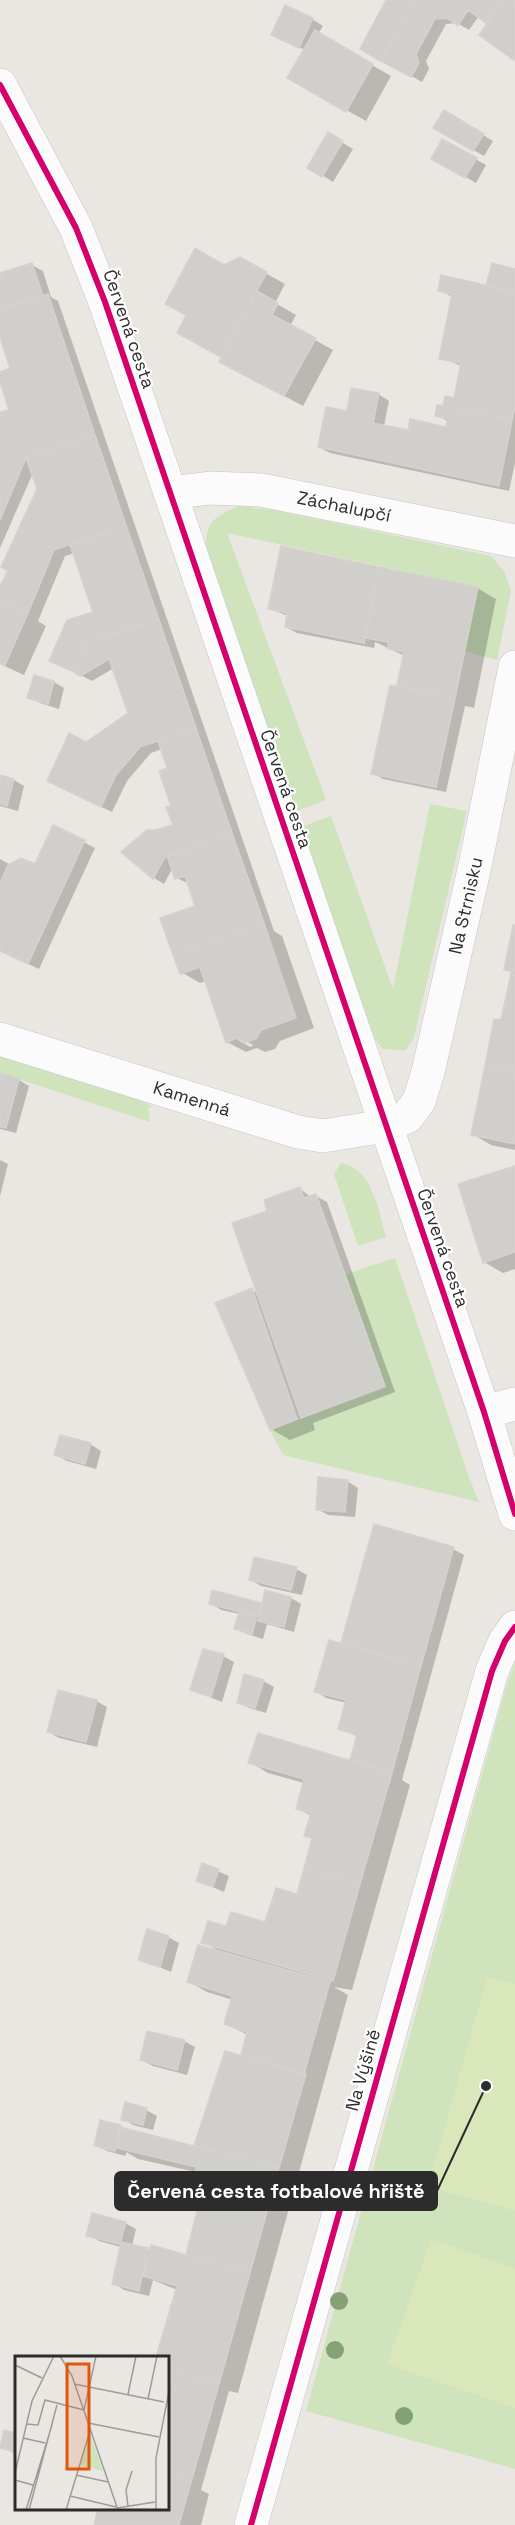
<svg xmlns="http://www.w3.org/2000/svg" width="515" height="2525" font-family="'Space Grotesk',sans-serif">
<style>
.green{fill:#cfe3bd}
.pitch{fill:#dae7bb}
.shadow{fill:#0003;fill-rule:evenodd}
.building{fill:#d1cfcc;stroke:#d5d2ce;stroke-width:1.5}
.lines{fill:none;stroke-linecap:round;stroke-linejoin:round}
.street-casing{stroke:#c6c5c5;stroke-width:34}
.street{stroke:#fcfbfb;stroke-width:33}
.cycleway-casing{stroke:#fff;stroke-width:10}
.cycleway{stroke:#d6006c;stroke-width:6}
.tree{fill:#85a176}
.labels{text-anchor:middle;stroke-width:4.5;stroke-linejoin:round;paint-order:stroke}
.street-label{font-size:18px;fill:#2c2c2c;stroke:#fff}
.inset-road{fill:none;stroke:#9e9c99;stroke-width:1.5}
.view{fill:#df570e;fill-opacity:0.15;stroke:#df570e;stroke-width:3}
.inset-edge{fill:none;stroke:#2c2c2c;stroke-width:3}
.leader{fill:none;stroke:#2c2c2c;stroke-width:2}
.callout-dot{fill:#2c2c2c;stroke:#fff;stroke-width:2}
.callout{fill:#2c2c2c;stroke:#2c2c2c;stroke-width:2}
.callout-label{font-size:20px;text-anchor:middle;font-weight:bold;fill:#fff}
</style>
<rect width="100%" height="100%" fill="#eae6e2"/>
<path class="green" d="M239 506 274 510 491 556 504 571 511 591 497 660 465 651 477 587 227 533 326 800 293 812 205 548C208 519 213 518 239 506Z
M430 804 467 811 414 1037 406 1050 382 1049 374 1038 301 827 331 816 393 989Z
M0 1051 107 1083 152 1106 148 1109 150 1122 0 1073Z
M341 1163C373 1169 378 1210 386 1237L358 1246 334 1174Z
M395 1258 470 1480 479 1502 283 1455 270 1430 386 1388 346 1274Z
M515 1663V2469L306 2411 507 1684Z"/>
<path class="pitch" d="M487 1977 515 1984V2211L428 2187Z
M431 2239 515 2268V2408L387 2364Z"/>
<path class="shadow" d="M388 0H515V59L488 23 479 16 469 30 457 23 446 24 426 61 429 69 422 82 362 49Z
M312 19 323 26 318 34 391 76 366 121 289 78 305 50 284 40Z
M444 112 493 141 484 156 435 128Z
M328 134 353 149 333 182 309 167Z
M443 141 486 165 476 183 433 158Z
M240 259 285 284 275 303 296 315 290 326 333 350 303 406 239 372 223 357 198 343 224 266Z
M32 265 43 271 51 297 58 301 274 931 282 936 314 1028 280 1041 275 1049 265 1052 257 1048 246 1052 227 1042 206 981 200 983 181 972 197 907 189 884 177 878 173 867 164 884 154 878 156 832 175 826 169 769 162 749 151 753 127 781 112 812 59 787 86 743 130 713 114 668 92 681 51 660 95 613 74 553 65 556 38 621 46 626 24 675 0 664V590L10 570 39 489 33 473 0 548V415L11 411 0 374 12 369 0 332V275ZM239 1038 253 1045 251 1047 239 1041Z
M515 271V463L509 491 330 453 319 447 349 413 378 394 389 401 384 426 409 432 448 429 449 422 437 415 444 408 446 398 456 400 462 366 441 358 453 297 440 290 487 288Z
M283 548 477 588 496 599 474 708 465 706 446 792 383 779 373 773 405 689 398 685 405 656 375 642 374 648 297 633 286 627 288 616 270 609Z
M35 677 54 682 64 688 59 709 40 703 29 697Z
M0 776 14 780 24 786 18 811 0 806Z
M54 827 95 848 39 969 0 951V859L11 865 36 866Z
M515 927V1150L491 1145 472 1134 513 973 506 969Z
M0 1075 19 1080 29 1086 16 1133 0 1129Z
M0 1160 8 1164 0 1196Z
M515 1167V1269L503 1273 484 1262Z
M300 1189 311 1197 316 1196 327 1202 395 1392 313 1423 315 1430 290 1440 271 1429 252 1290 258 1294 269 1212Z
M90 1444 101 1451 96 1469 67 1461 56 1455Z
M347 1481 358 1488 355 1517 328 1515 317 1509Z
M375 1526 453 1549 464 1555 402 1780 410 1785 352 1990 334 1987 348 1995 238 2393 229 2391 201 2490 209 2494 201 2525H96L168 2508V2357H157L177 2290 153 2280 149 2296 124 2290 113 2283 121 2247 99 2241 88 2235 125 2223 136 2229 132 2246 151 2251 187 2256 201 2203 190 2196 196 2172 138 2159 126 2152V2156L107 2151 96 2145 120 2126 128 2131 195 2148 226 2052 242 2057 248 2035 226 2024 233 2000 207 1992 189 1982 217 1950 203 1942 227 1927 266 1923 298 1896 313 1839 306 1835 311 1816 298 1808 304 1783 268 1773 250 1762H351L358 1737 340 1728 347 1703 326 1698 316 1691 343 1645Z
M296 1569 307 1575 302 1595 261 1586 251 1580Z
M213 1592 263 1605 291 1598 301 1604 294 1632 267 1624 263 1639 247 1634 236 1628 240 1614 221 1610 211 1603Z
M223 1656 234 1662 222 1702 191 1690Z
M263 1681 274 1687 266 1713 249 1708 238 1702Z
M96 1701 107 1707 97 1747 59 1738 49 1732Z
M203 1865 229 1876 224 1892 198 1881Z
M168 1937 179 1943 171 1972 140 1959Z
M184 2041 195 2047 187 2075 153 2066 142 2060Z
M146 2110 157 2116 153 2130 133 2125 123 2119Z
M5 2431 16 2434V2454L0 2447Z"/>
<path class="building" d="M386 0H416L380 61 360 49Z
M416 0H503L486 23 468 10 458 26 447 18 435 19 416 54 419 63 411 77 381 61Z
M503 0H515V61L479 35Z
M285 5 313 18 299 48 271 35Z
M315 30 373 64 346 112 287 78Z
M444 110 484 134 473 151 433 128Z
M328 132 343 141 322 177 307 168Z
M442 139 477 158 465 178 431 159Z
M195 248 224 265 240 257 267 272 221 357 177 333 186 315 165 304Z
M32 263 43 296 0 309V273Z
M492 263 515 269V292L486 286Z
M441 275 515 292V407L512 420 443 406 445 396 454 398 461 363 439 359 452 294 438 291Z
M257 291 278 303 272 315 316 338 284 396 219 362Z
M48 294 95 435 26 458 0 520V412L9 410 0 382V372L10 368 0 337V311Z
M351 388 379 393 373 423 408 430 410 419 446 427 448 419 435 416 437 405 512 420 499 486 318 447 326 407 347 411Z
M95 435 126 525 54 550 28 613 0 601V586L8 571 1 567 37 489 26 458Z
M126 525 159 620 87 642 74 672 49 661 67 620 93 612 70 545Z
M281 546 379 567 364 643 285 627 287 613 268 609Z
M379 567 478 587 455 698 397 686 404 652 388 649V642L365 638Z
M0 601 28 613 5 665 0 663Z
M159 620 196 728 140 747 116 775 101 807 47 781 69 733 86 742 128 713 109 659 80 676 74 672 87 642Z
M34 675 54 681 48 704 27 698Z
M390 685 455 698 436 787 371 774Z
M196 728 232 833 165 857 153 879 121 852 147 830H155L173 825 166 807 171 806 159 771 167 768 158 741Z
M0 775 14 779 7 806 0 804Z
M53 825 85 840 28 964 0 951V883L8 865 21 858 35 864Z
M232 833 264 923 173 955 160 918 195 906 185 876 175 879 167 856Z
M264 923 296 1018 261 1030 257 1038 245 1043 237 1038 226 1043 200 967 180 974 173 955Z
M513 925H515V972L504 970Z
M511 973 515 974V1072L485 1066 494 1019 501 1020Z
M485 1066 515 1072V1144L471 1135Z
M0 1073 19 1079 6 1128 0 1127Z
M515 1166V1252L483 1263 458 1184Z
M300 1187 304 1198 316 1194 385 1386 301 1418 232 1223 267 1211 264 1200Z
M252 1288 297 1419 270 1430 215 1303Z
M60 1435 91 1443 85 1464 54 1455Z
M318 1477 348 1480 345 1512 316 1510Z
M374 1524 454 1547 421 1666 341 1643Z
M254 1557 297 1567 291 1590 249 1580Z
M212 1590 262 1603 259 1617 209 1604Z
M265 1590 291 1597 284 1627 258 1621Z
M239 1612 257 1616 252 1634 234 1629Z
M329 1640 421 1666 392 1773 350 1760 357 1735 338 1729 346 1700 314 1692Z
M203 1649 224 1654 211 1697 190 1690Z
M244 1674 264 1680 255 1708 237 1703Z
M58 1690 97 1700 86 1742 47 1732Z
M258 1733 392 1773 360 1884 304 1868 312 1838 304 1836 311 1813 296 1809 304 1779 248 1763Z
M202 1863 219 1869 213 1887 196 1881Z
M304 1868 360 1884 333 1981 201 1943 208 1921 226 1926 231 1912 265 1922 276 1888 297 1894Z
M147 1929 169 1936 160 1967 138 1960Z
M198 1945 330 1982 304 2074 241 2055 247 2032 224 2024 232 1996 187 1982Z
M147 2031 185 2040 177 2070 140 2060Z
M225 2051 306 2074 279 2168 194 2146Z
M125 2102 147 2108 143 2125 121 2120Z
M100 2120 121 2125 115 2151 94 2146Z
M120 2127 279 2168 250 2273 186 2255 200 2200 188 2197 196 2167 117 2148Z
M92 2213 126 2222 120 2244 86 2236Z
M121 2242 148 2248 139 2291 112 2284Z
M151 2245 250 2273 219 2384 168 2370V2357H156L177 2286 143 2276Z
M168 2370 219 2384 191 2482 168 2475Z
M4 2430 16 2433V2452L0 2448Z
M168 2475 191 2482 179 2525H94L98 2508H168Z"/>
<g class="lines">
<g class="street-casing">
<g id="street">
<path d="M0 85 76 228 105 302 484 1412 515 1514"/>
<path id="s1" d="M170 493 210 488 261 490 515 541"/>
<path id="s2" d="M0 1039 298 1132 323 1136 385 1126 407 1117 419 1101 428 1072 476 861 515 667"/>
<path d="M484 1412 515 1404"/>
<path d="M251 2525 492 1671 505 1641 515 1627"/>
</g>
</g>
<use href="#street" class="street"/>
<g class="cycleway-casing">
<path id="cycleway" d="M0 85 76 228 105 302 484 1412 515 1514
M251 2525 492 1671 505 1641 515 1627"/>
</g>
<use href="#cycleway" class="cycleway"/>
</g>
<g class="tree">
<circle cx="339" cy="2301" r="9"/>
<circle cx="335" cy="2350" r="9"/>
<circle cx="404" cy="2416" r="9"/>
</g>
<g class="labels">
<g class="street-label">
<text transform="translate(129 329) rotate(71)" y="6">Červená cesta</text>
<text dy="6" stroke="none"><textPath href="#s1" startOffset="176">Záchalupčí</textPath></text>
<text transform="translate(286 789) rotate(71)" y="6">Červená cesta</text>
<text dy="6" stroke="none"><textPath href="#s2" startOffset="645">Na Strnisku</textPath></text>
<text dy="6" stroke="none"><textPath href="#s2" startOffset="201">Kamenná</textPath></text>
<text transform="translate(443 1248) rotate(71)" y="6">Červená cesta</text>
<text transform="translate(363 2070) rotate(-74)" y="6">Na Výšině</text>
</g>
</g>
<g transform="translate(15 2356)">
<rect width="154" height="154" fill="#eae6e2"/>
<path d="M75 78 88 115 65 109Z" fill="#cfe3bd"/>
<path class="inset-road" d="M45 0 57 20 103 154M0 9 27 22M59 28 149 46M113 38 121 0M133 43 142 0M73 67 144 81M11 68 23 69 30 44 69 54 81 0M8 82 30 87M0 117 17 45 39 0M61 119 93 126M0 124 18 129M55 140 101 151M113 150 111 134 117 115M102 152 140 146M11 154 37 69M14 154 42 49M51 154 75 75M141 154V102L155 30"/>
<path class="view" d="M52 8H74V113H52Z"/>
<rect width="154" height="154" class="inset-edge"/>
</g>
<path class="leader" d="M486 2086L437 2191"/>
<circle class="callout-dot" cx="486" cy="2086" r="6"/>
<rect class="callout" x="115" y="2172" width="322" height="38" rx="6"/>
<g class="callout-label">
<text x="276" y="2198">Červená cesta fotbalové hřiště</text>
</g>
</svg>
